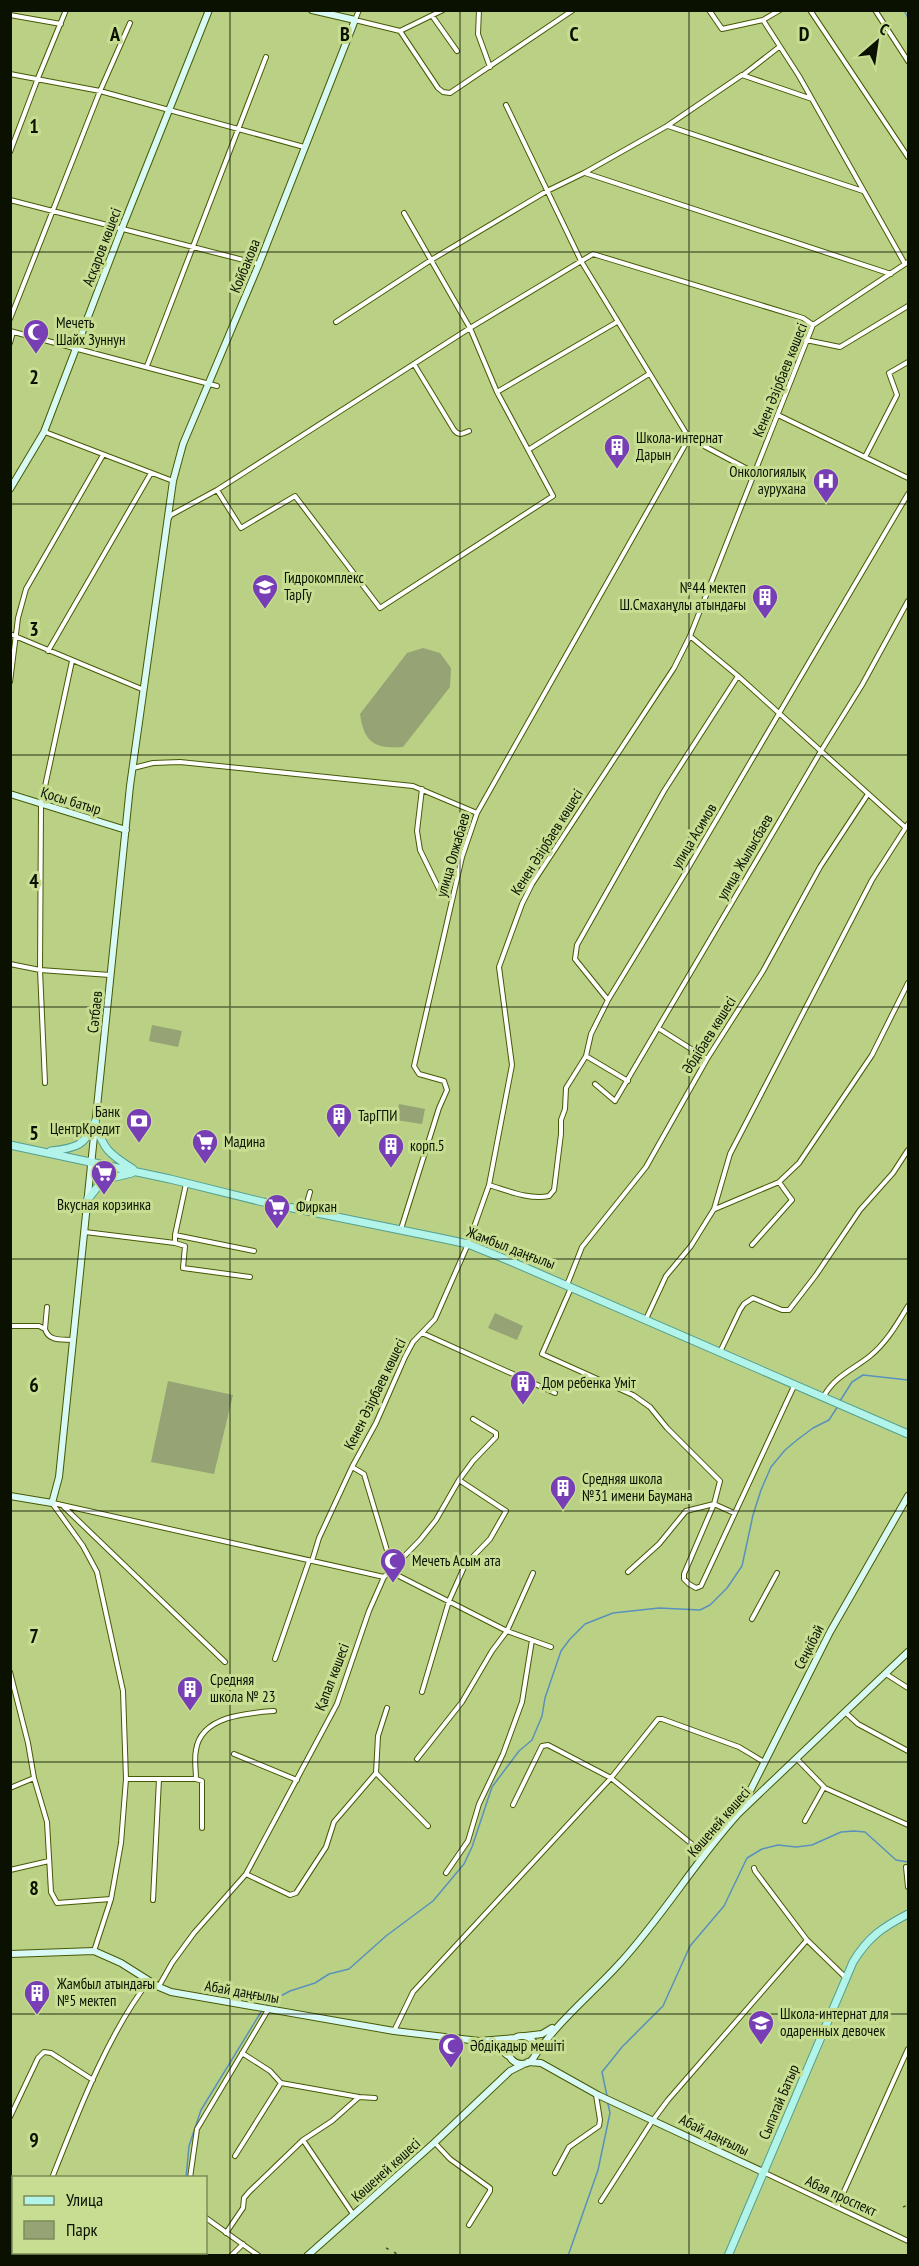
<svg xmlns="http://www.w3.org/2000/svg" width="919" height="2266" font-family="'PT Sans Narrow',sans-serif">
<style>
.green{fill:#95a375}
.lines{fill:none;stroke-linecap:round;stroke-linejoin:round}
.stream{stroke:#5991bc;stroke-width:1.5}
.street-casing{stroke:#475906;stroke-width:6}
.secondary-casing{stroke:#475906;stroke-width:8}
.primary-casing{stroke:#559f8e;stroke-width:9}
.street{stroke:#fff;stroke-width:4}
.secondary{stroke:#d8f9f4;stroke-width:6}
.primary{stroke:#b2f4e9;stroke-width:7}
.rail{stroke:#46522d;stroke-width:1.5;stroke-dasharray:3 6;stroke-linecap:butt}
.grid{fill:none;stroke:#0a1100;stroke-width:1.5;stroke-opacity:0.55}
.labels{text-anchor:middle;stroke-width:6;stroke-linejoin:round;paint-order:stroke}
.street-label{font-size:15px;fill:#0a1100;stroke:#c7de92}
.poi-label{font-size:15px;fill:#0a1100;stroke:#c7de92;text-anchor:start}
.grid-label{font-size:20px;text-anchor:middle;font-weight:bold;fill:#0a1100;stroke:#c7de92;stroke-width:6;stroke-linejoin:round;paint-order:stroke}
</style>
<rect width="100%" height="100%" fill="#bad185"/>
<path class="green" d="M423 648 440 653 451 668 450 687 403 747C375 749 364 743 360 714L407 653Z
M152 1025 182 1031 178 1047 149 1041Z
M399 1104 425 1109 422 1124 396 1120Z
M495 1313 523 1326 517 1340 488 1328Z
M168 1381 233 1395 214 1474 151 1462Z"/>
<g class="lines">
<path class="stream" d="M904 10 908 18
M840 1401 852 1382 863 1375 908 1380
M266 2006 269 2002 290 1991 315 1983 329 1974 349 1969 386 1936 433 1901 464 1864 472 1847 492 1787 519 1751 532 1740 542 1716 545 1698 561 1651 570 1639 585 1624 613 1613 659 1608 700 1610 710 1605 727 1588 742 1566 753 1515 761 1490 771 1467 785 1450 797 1440 813 1428 829 1420 838 1406
M607 2096 602 2072 622 2047 663 2006 690 1946 724 1906 747 1858 762 1849 778 1845 796 1847 812 1845 841 1832 854 1831 865 1832 896 1860 908 1862
M186 2178 189 2146 201 2110 261 2012
M161 2256 162 2252
M568 2256 598 2170 610 2113 608 2104"/>
<g class="street-casing">
<path id="street" d="M359 10 355 20 400 31 438 88 443 92 450 93 573 10
M479 10 478 34 490 67
M709 10 722 29 763 20 780 10
M810 10 908 157
M875 10 908 61
M10 15 61 24
M433 17 457 51
M763 20 799 76 905 264
M400 31 443 10
M10 74 100 91 304 147
M743 75 779 47
M506 105 581 261 689 438 755 473
M668 126 863 191
M10 152 38 78 66 10
M585 173 891 274
M10 200 259 264
M10 319 100 91 130 23
M336 322 431 260 547 191 584 173 667 126 742 75 812 99
M10 331 217 386
M806 340 840 347 908 306
M10 343 13 332
M414 364 454 430C459 436 462 434 469 431
M147 366 266 57
M497 392 617 322
M778 415 908 478
M45 432 173 481
M528 450 649 374
M865 457 897 395 889 373 908 362
M217 490 241 528 295 496 380 608 553 496 497 392 470 328 404 213
M169 518 171 515 217 490 470 328 593 254 803 318 813 325
M10 634 144 690
M690 636 738 676 906 828
M48 651 151 473
M10 682 18 618 26 589 103 455
M133 768 153 763 180 762 413 786 477 813
M422 789 417 831 420 850 441 893
M10 964 40 970 110 975
M608 1000 575 959 577 945 664 791 738 676
M658 1028 707 1059
M586 1056 628 1081
M45 1083 40 970 41 805 72 661
M595 1084 615 1101 821 751 862 685 908 601
M186 1184 175 1235V1243L185 1246 183 1268 250 1277
M489 1185C509 1191 529 1200 549 1196L554 1190 561 1134V1120L565 1109 566 1088 586 1056 591 1034 608 1000 687 870 908 494
M715 1209 779 1182 799 1163 872 1055 908 983
M305 1210 310 1192
M401 1229 439 1108 447 1090 444 1081 419 1074 414 1066 462 857 477 813 689 438
M85 1232 175 1243
M175 1235 254 1251
M752 1245 792 1200 779 1182
M567 1285 582 1247 646 1167 707 1059 763 971 820 867 868 794
M571 1288 542 1354 633 1395 650 1407 667 1428 720 1481 714 1504 684 1574V1579L689 1584 696 1588 701 1586 795 1384
M646 1319 666 1276 691 1246 714 1209 730 1154 872 880 908 824
M10 1326H39L45 1329C49 1342 62 1339 73 1340
M45 1329 47 1307
M422 1333 555 1393
M720 1352 740 1310 744 1304 753 1298 782 1310H789L816 1275 860 1210 893 1173 908 1150
M824 1396C835 1376 854 1369 870 1356 887 1342 897 1324 908 1306
M352 1467 364 1474 392 1567
M52 1503 83 1546 97 1572 123 1691 126 1779 121 1843 111 1899 94 1951
M53 1503 384 1577
M64 1507 225 1662
M312 1561 319 1538 352 1467 376 1423 405 1357 413 1342 435 1319 468 1244 489 1185 512 1065 499 967 522 904 532 884 674 668 690 636 813 325 908 262
M389 1571 507 1631 551 1647
M628 1572 659 1544 686 1511 714 1504 734 1513
M752 1619 777 1573
M275 1659 309 1561
M10 1672 28 1743 34 1778 47 1822 51 1892 57 1903 111 1899
M886 1674 908 1688
M422 1692 449 1601 465 1565 490 1539 506 1511 459 1480
M845 1712 858 1724 908 1751
M234 1754 297 1780
M417 1759 462 1702 492 1651 507 1631 533 1573
M797 1759 825 1788 908 1825
M376 1773 428 1826
M126 1779H196C196 1770 194 1759 196 1750 201 1716 247 1713 274 1711
M196 1779 202 1781V1828
M10 1788 34 1778
M513 1805 542 1746 548 1745 611 1778 704 1854
M805 1821 824 1787
M906 1867 908 1887
M754 1868 755 1871 807 1940 845 1977
M10 1870 49 1861
M446 1873 468 1841 479 1804 503 1754 522 1702 532 1640
M246 1874 290 1895 296 1893 326 1847 334 1822 376 1773 378 1736 387 1708
M153 1900 159 1779
M159 1986 172 1963 194 1933 246 1874 337 1704 369 1611 384 1577 420 1540 436 1520 459 1480 473 1461 496 1437V1433L473 1419
M394 2031 413 1992 611 1778 658 1719H662L739 1747 764 1762
M242 2053 270 2071 281 2083 359 2097 375 2098
M10 2117 38 2058 44 2052 51 2053 93 2080
M303 2140 353 2214
M435 2143 450 2159 490 2188V2191L469 2225
M235 2156 281 2083
M763 2172 908 2241
M555 2173 569 2147 599 2126 600 2120 596 2095
M52 2178C77 2115 108 2033 149 1981
M190 2178 197 2129 268 2010
M601 2201 653 2120 668 2100 807 1940
M837 2207 908 2049
M206 2218 259 2256
M226 2233 243 2208 244 2198 249 2192 303 2140 332 2121 359 2097
M10 2252 18 2256
M20 2256 21 2252
M113 2256 114 2252
M231 2256 243 2244"/>
</g>
<g class="secondary-casing">
<path id="secondary" d="M10 489 44 432 122 228 209 10
M10 794 126 830
M10 1496 52 1503 59 1477 130 786 173 481 183 444 259 264 355 20 312 10
M742 1807 830 1632 908 1496
M10 1954 94 1951 121 1963 159 1987 171 1992 394 2031 479 2041 515 2038
M525 2036 542 2034 552 2028
M508 2050a14 14 0 1 1 28 0a14 14 0 1 1-28 0Z
M485 2042 497 2046 507 2055
M534 2057C558 2021 591 1995 620 1963 663 1916 696 1860 739 1813L908 1652
M528 2062 541 2063 598 2095 763 2172
M307 2256 434 2143 510 2071 524 2064"/>
</g>
<g class="primary-casing">
<path id="primary" d="M10 1145 170 1179 263 1202 440 1238 468 1244 510 1261 908 1434
M51 1151C77 1148 84 1146 95 1122 103 1149 109 1154 133 1169
M88 1199 103 1180 132 1173
M728 2256 853 1962C868 1937 883 1927 908 1914"/>
</g>
<use href="#street" class="street"/>
<use href="#secondary" class="secondary"/>
<use href="#primary" class="primary"/>
<path class="rail" d="M903 2207 908 2205
M386 2248 401 2256"/>
</g>
<path class="grid" d="M230 10V2256M460 10V2256M689 10V2256M10 252H908M10 504H908M10 755H908M10 1007H908M10 1259H908M10 1511H908M10 1762H908M10 2014H908"/>
<defs>
<g id="mosque-pin" transform="scale(1.35)"><path d="M0 17L-7.5 6A9.5 9.5 0 1 1 7.5 6Z" fill="#773eb5" stroke="#c7de92"/><path d="M3.5-4.9A6 6 0 1 0 3.5 4.9A5 5 0 1 1 3.5-4.9Z" fill="#fff"/></g>
<g id="building-pin" transform="scale(1.35)"><path d="M0 17L-7.5 6A9.5 9.5 0 1 1 7.5 6Z" fill="#773eb5" stroke="#c7de92"/><path d="M-4-6H4V6H1V3H-1V6H-4ZM-2.5-4.3h1.7v1.8h-1.7ZM.8-4.3h1.7v1.8H.8ZM-2.5-1h1.7V.8h-1.7ZM.8-1h1.7V.8H.8Z" fill="#fff"/></g>
<g id="hospital-pin" transform="scale(1.35)"><path d="M0 17L-7.5 6A9.5 9.5 0 1 1 7.5 6Z" fill="#773eb5" stroke="#c7de92"/><path d="M-5-5h3v3.5h4V-5h3V5h-3V1.5h-4V5h-3Z" fill="#fff"/></g>
<g id="university-pin" transform="scale(1.35)"><path d="M0 17L-7.5 6A9.5 9.5 0 1 1 7.5 6Z" fill="#773eb5" stroke="#c7de92"/><path d="M0-5L7-2L0 1L-7-2ZM-4 1L0 2.5L4 1V4Q0 6-4 4Z" fill="#fff"/></g>
<g id="bank-pin" transform="scale(1.35)"><path d="M0 17L-7.5 6A9.5 9.5 0 1 1 7.5 6Z" fill="#773eb5" stroke="#c7de92"/><path d="M-6-4H6V4H-6ZM0-2.3a2.3 2.3 0 1 0 0 4.6a2.3 2.3 0 1 0 0-4.6Z" fill="#fff"/></g>
<g id="supermarket-pin" transform="scale(1.35)"><path d="M0 17L-7.5 6A9.5 9.5 0 1 1 7.5 6Z" fill="#773eb5" stroke="#c7de92"/><path d="M-6-5.5h2.5l.6 2H6L4.5 2H-2.5L-4.4-4H-6ZM-1.5 3.2a1.3 1.3 0 1 0 .1 0ZM3 3.2a1.3 1.3 0 1 0 .1 0Z" fill="#fff"/></g>
<g id="school-pin" transform="scale(1.35)"><path d="M0 17L-7.5 6A9.5 9.5 0 1 1 7.5 6Z" fill="#773eb5" stroke="#c7de92"/><path d="M0-5L7-2L0 1L-7-2ZM-4 1L0 2.5L4 1V4Q0 6-4 4Z" fill="#fff"/></g>
</defs>
<g fill-rule="evenodd">
<use href="#mosque-pin" x="36" y="332"/>
<use href="#building-pin" x="617" y="447"/>
<use href="#hospital-pin" x="826" y="481"/>
<use href="#university-pin" x="265" y="587"/>
<use href="#building-pin" x="765" y="597"/>
<use href="#building-pin" x="339" y="1116"/>
<use href="#bank-pin" x="139" y="1121"/>
<use href="#supermarket-pin" x="205" y="1142"/>
<use href="#building-pin" x="391" y="1146"/>
<use href="#supermarket-pin" x="104" y="1173"/>
<use href="#supermarket-pin" x="277" y="1207"/>
<use href="#building-pin" x="523" y="1383"/>
<use href="#building-pin" x="563" y="1488"/>
<use href="#mosque-pin" x="393" y="1561"/>
<use href="#building-pin" x="190" y="1689"/>
<use href="#building-pin" x="37" y="1993"/>
<use href="#school-pin" x="761" y="2023"/>
<use href="#mosque-pin" x="451" y="2046"/>
</g>
<g class="labels">
<g class="street-label">
<text transform="translate(102 247) rotate(-69)" y="5">Асқаров көшесі</text>
<text transform="translate(245 266) rotate(-68)" y="5">Койбакова</text>
<text transform="translate(780 380) rotate(-68)" y="5">Кенен Әзірбаев көшесі</text>
<text transform="translate(71 801) rotate(17)" y="5">Қосы батыр</text>
<text transform="translate(694 836) rotate(-59)" y="5">улица Асимов</text>
<text transform="translate(547 842) rotate(-58)" y="5">Кенен Әзірбаев көшесі</text>
<text transform="translate(453 855) rotate(-74)" y="5">улица Олжабаев</text>
<text transform="translate(745 857) rotate(-60)" y="5">улица Жылысбаев</text>
<text transform="translate(95 1012) rotate(-84)" y="5">Сәтбаев</text>
<text transform="translate(709 1035) rotate(-58)" y="5">Әбдібаев көшесі</text>
<text transform="translate(511 1248) rotate(21)" y="5">Жамбыл даңғылы</text>
<text transform="translate(375 1394) rotate(-64)" y="5">Кенен Әзірбаев көшесі</text>
<text transform="translate(809 1647) rotate(-63)" y="5">Сеңкібай</text>
<text transform="translate(332 1677) rotate(-69)" y="5">Қапал көшесі</text>
<text transform="translate(719 1822) rotate(-49)" y="5">Көшеней көшесі</text>
<text transform="translate(242 1992) rotate(10)" y="5">Абай даңғылы</text>
<text transform="translate(779 2102) rotate(-67)" y="5">Сыпатай Батыр</text>
<text transform="translate(714 2135) rotate(26)" y="5">Абай даңғылы</text>
<text transform="translate(386 2170) rotate(-42)" y="5">Көшеней көшесі</text>
<text transform="translate(841 2196) rotate(25)" y="5">Абая проспект</text>
</g>
<g class="poi-label">
<text x="56" y="328">Мечеть<tspan x="56" dy="17">Шайх Зуннун</tspan></text>
<text x="636" y="443">Школа-интернат<tspan x="636" dy="17">Дарын</tspan></text>
<text x="806" y="477" text-anchor="end">Онкологиялық<tspan x="806" dy="17">аурухана</tspan></text>
<text x="284" y="583">Гидрокомплекс<tspan x="284" dy="17">ТарГу</tspan></text>
<text x="746" y="593" text-anchor="end">№44 мектеп<tspan x="746" dy="17">Ш.Смаханұлы атындағы</tspan></text>
<text x="120" y="1117" text-anchor="end">Банк<tspan x="120" dy="17">ЦентрКредит</tspan></text>
<text x="358" y="1121">ТарГПИ</text>
<text x="224" y="1147">Мадина</text>
<text x="410" y="1151">корп.5</text>
<text x="104" y="1210" text-anchor="middle">Вкусная корзинка</text>
<text x="296" y="1212">Фиркан</text>
<text x="542" y="1388">Дом ребенка Умiт</text>
<text x="582" y="1484">Средняя школа<tspan x="582" dy="17">№31 имени Баумана</tspan></text>
<text x="412" y="1566">Мечеть Асым ата</text>
<text x="210" y="1685">Средняя<tspan x="210" dy="17">школа № 23</tspan></text>
<text x="57" y="1989">Жамбыл атындағы<tspan x="57" dy="17">№5 мектеп</tspan></text>
<text x="780" y="2019">Школа-интернат для<tspan x="780" dy="17">одаренных девочек</tspan></text>
<text x="470" y="2051">Әбдіқадыр мешіті</text>
</g>
</g>
<g class="grid-label">
<text x="115" y="41">A</text>
<text x="345" y="41">B</text>
<text x="574" y="41">C</text>
<text x="804" y="41">D</text>
<text x="34" y="133">1</text>
<text x="34" y="384">2</text>
<text x="34" y="636">3</text>
<text x="34" y="888">4</text>
<text x="34" y="1140">5</text>
<text x="34" y="1392">6</text>
<text x="34" y="1643">7</text>
<text x="34" y="1895">8</text>
<text x="34" y="2147">9</text>
</g>
<rect width="919" height="2266" fill="none" stroke="#0a1100" stroke-width="24"/>
<rect x="12" y="2176" width="195" height="78" fill="#c7de92" stroke="#7b8c58" stroke-width="1.5"/>
<rect x="24" y="2196" width="30" height="9" fill="#b2f4e9" stroke="#7b8c58" stroke-width="1.5"/>
<text x="66" y="2206" font-size="18" fill="#0a1100">Улица</text>
<rect x="24" y="2221" width="30" height="18" fill="#95a375" stroke="#7b8c58" stroke-width="1.5"/>
<text x="66" y="2236" font-size="18" fill="#0a1100">Парк</text>
<g transform="translate(877 42) rotate(29)" stroke="#c7de92" stroke-width="4.5" paint-order="stroke">
<path d="M0-4.5L10 22L0 15L-10 22Z" fill="#0a1100"/>
<text y="-9" font-size="16" font-weight="bold" text-anchor="middle" fill="#0a1100">С</text>
</g>
</svg>
